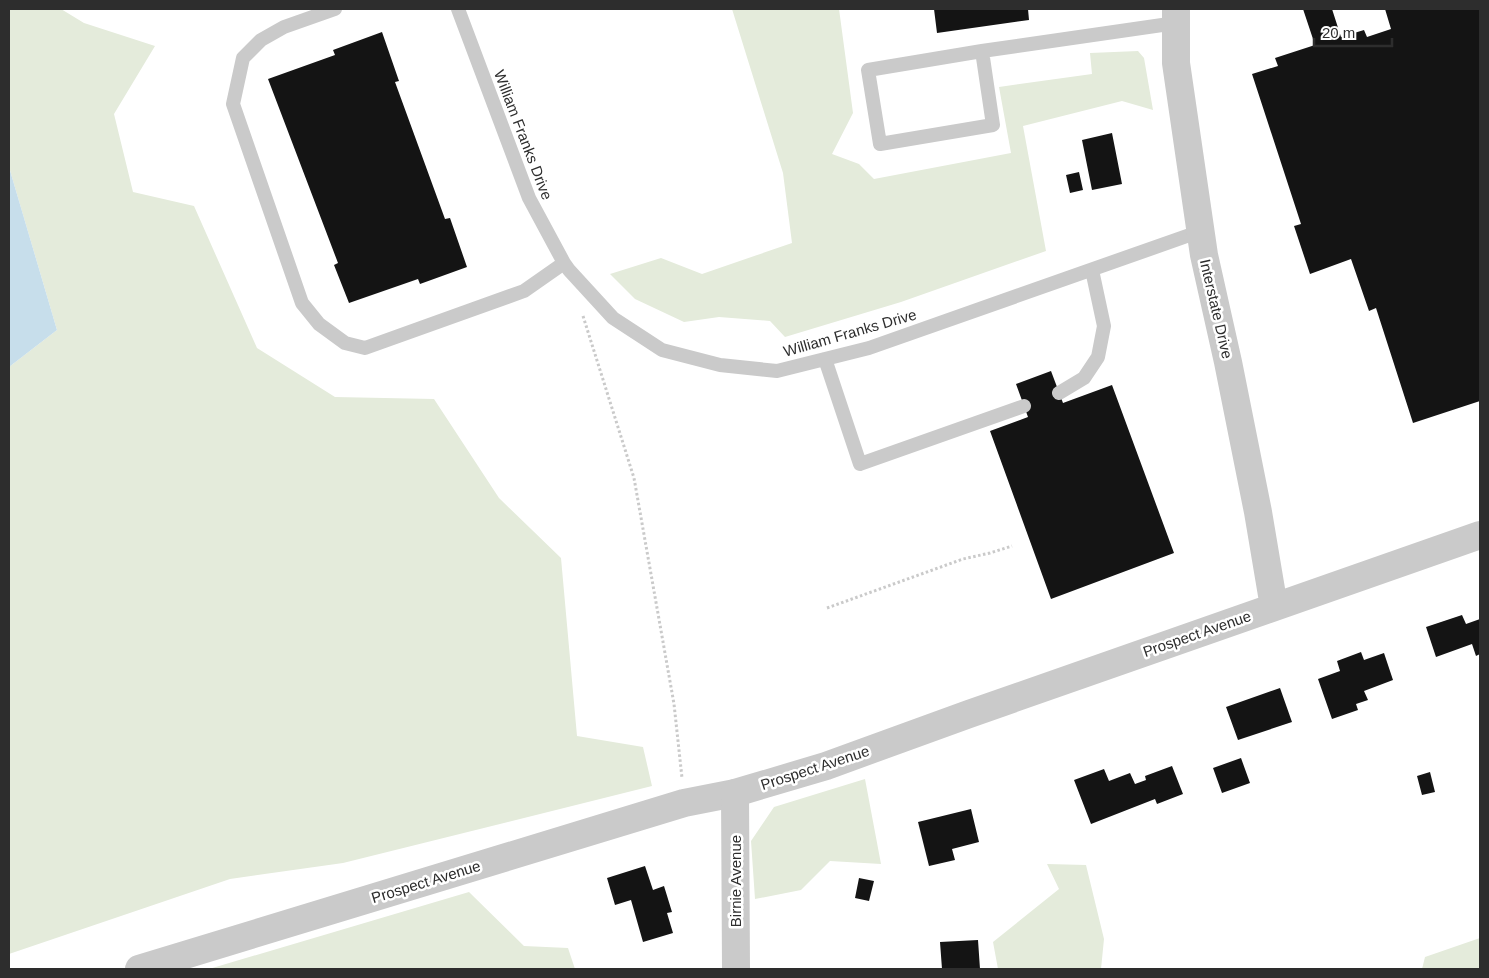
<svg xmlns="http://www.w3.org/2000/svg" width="1489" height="978" font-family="Arial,sans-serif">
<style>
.green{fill:#e4ebdb}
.water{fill:#c7deeb}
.building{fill:#141414}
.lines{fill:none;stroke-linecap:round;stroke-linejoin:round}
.path{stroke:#cacaca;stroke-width:3;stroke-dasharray:2.5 2.5;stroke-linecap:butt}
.service{stroke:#cacaca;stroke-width:14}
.minor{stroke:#cacaca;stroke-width:28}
.tertiary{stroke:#cacaca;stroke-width:28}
.labels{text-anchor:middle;stroke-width:5;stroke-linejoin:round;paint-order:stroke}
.street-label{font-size:15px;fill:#2d2d2d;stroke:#fff}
</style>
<rect width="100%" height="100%" fill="#fff"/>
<path class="green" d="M9 9H61L84 23 155 46 114 114 133 192 194 206 257 348 335 397 434 399 499 498 561 558 577 736 643 747 652 786 343 863 230 879 9 954V367L57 330 9 167Z
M732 9H839L853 113 832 154 859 164 874 179 1011 153 999 87 1092 74 1090 53 1138 51 1144 58 1153 110 1122 101 1023 126 1046 251 901 302 785 337 770 321 719 317 684 322 635 299 610 274 661 258 702 274 792 243 783 173Z
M865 779 881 864 830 861 801 890 755 899 751 841 774 807Z
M1047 864 1086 865 1104 939 1101 969H998L993 942 1059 889Z
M469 892 524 946 568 948 575 969H209Z
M1480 938V969H1422L1425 957Z"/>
<path class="water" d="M9 167 57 330 9 367Z"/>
<path class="building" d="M934 9H1028L1029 20 937 33Z
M1303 9H1332L1341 37 1364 30 1367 37 1391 29 1385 9H1480V401L1413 423 1376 308 1369 311 1351 259 1310 274 1294 226 1301 224 1252 74 1278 66 1275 58 1315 45Z
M382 32 399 81 395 82 445 219 450 218 467 267 420 284 418 279 349 303 334 265 338 263 268 79 335 55 333 50Z
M1112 133 1122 184 1092 190 1082 140Z
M1079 172 1083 190 1070 193 1066 175Z
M1051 371 1063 403 1112 385 1174 553 1051 599 990 431 1028 417 1016 384Z
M1462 615 1466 624 1480 619V654L1476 656 1472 644 1436 657 1426 627Z
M1361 652 1364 660 1384 653 1393 680 1364 691 1368 700 1356 704 1358 710 1332 719 1318 679 1340 671 1337 661Z
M1280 688 1292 722 1238 740 1226 707Z
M1241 758 1250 783 1222 793 1213 768Z
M1172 766 1183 794 1157 804 1155 799 1091 824 1074 780 1104 769 1109 781 1130 773 1135 784 1146 780 1145 776Z
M1430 772 1435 792 1422 795 1417 776Z
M971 809 979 842 952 849 955 860 929 866 918 822Z
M645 866 653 890 664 886 672 912 667 913 673 933 643 942 631 900 615 905 607 878Z
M859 878 874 881 869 901 855 898Z
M978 940 980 969H942L940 942Z"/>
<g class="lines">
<path class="path" d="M583 316 634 478 674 704 682 778
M827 608 963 559 990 553 1012 546"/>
<path class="service" d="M335 9 284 27 261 40 243 58 233 104 302 303 319 324 345 343 365 348 524 291 564 263
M458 9 529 198 564 263 569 270 613 318 662 350 720 365 777 371 869 348 1201 231
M982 51 993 125 880 144 868 70 982 51 1176 23
M825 359 860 464 1024 406
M1059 393 1084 378 1098 357 1104 326 1092 270"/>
<path class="minor" d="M139 969 684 803 735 793"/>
<path class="tertiary" d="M1176 9V63L1204 255 1228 362 1258 512 1274 607
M736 969 735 793 826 766 969 714 1480 535"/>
</g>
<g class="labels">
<g class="street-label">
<text transform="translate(523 135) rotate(69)" y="5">William Franks Drive</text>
<text transform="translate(1216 309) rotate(77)" y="5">Interstate Drive</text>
<text transform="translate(850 333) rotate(-16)" y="5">William Franks Drive</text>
<text transform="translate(1197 634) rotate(-19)" y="5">Prospect Avenue</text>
<text transform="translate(815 768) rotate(-18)" y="5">Prospect Avenue</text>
<text transform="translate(736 881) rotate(-90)" y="5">Birnie Avenue</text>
<text transform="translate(426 882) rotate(-17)" y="5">Prospect Avenue</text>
</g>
</g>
<rect width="1489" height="978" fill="none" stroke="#2d2d2d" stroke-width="20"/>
<path d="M1314 38v8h78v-8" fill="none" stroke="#2d2d2d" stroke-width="2.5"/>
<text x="1322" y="38" font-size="15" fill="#2d2d2d" stroke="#ffffff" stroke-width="4" paint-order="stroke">20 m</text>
</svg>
